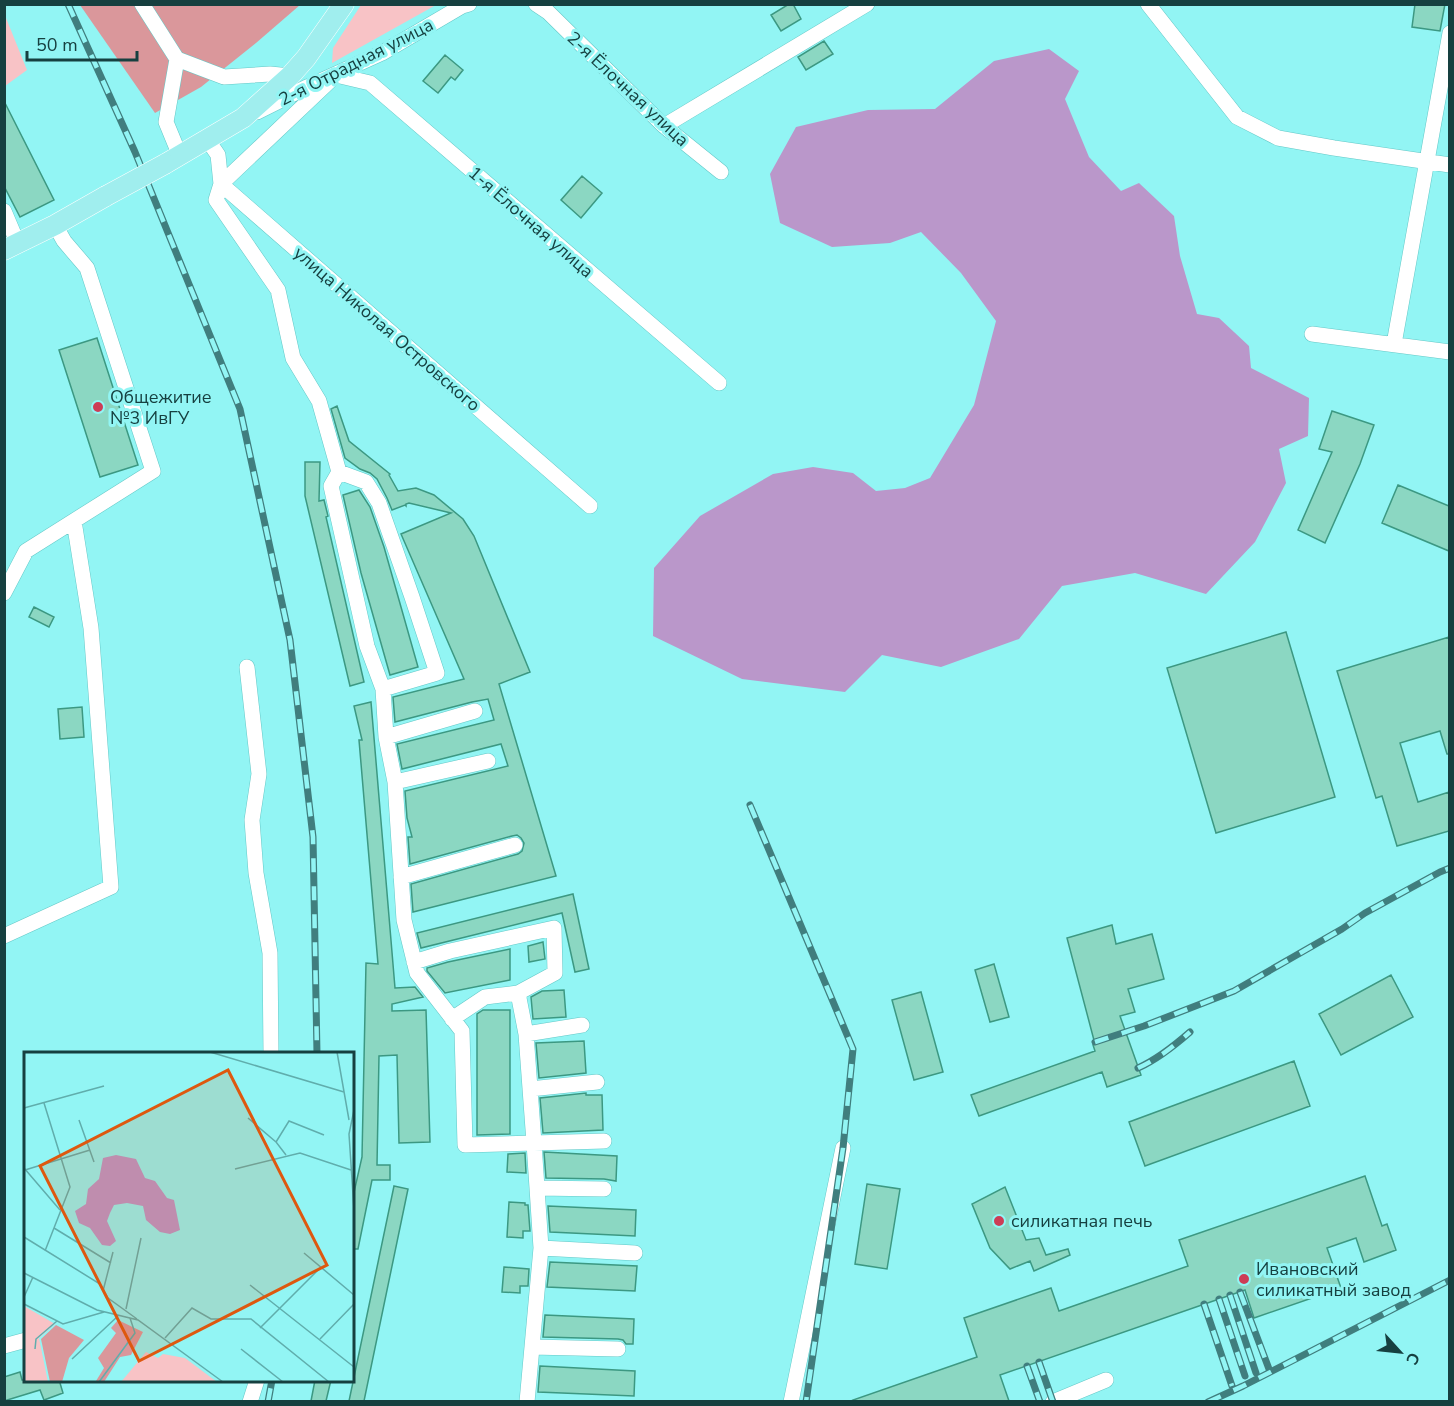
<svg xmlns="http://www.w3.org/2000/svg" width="1454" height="1406" font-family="'Nunito Sans',sans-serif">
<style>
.green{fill:#f8c3c6}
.forest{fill:#da979b}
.water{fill:#ba97ca}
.building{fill:#8bd7c2;stroke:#3c9882;stroke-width:1.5}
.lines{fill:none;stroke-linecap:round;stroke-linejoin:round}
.minor-casing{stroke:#64c8c7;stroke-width:16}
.major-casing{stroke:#fff;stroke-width:21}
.minor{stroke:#fff;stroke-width:15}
.major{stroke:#a0eeee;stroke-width:20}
.rail-casing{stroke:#407e7e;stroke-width:7}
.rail{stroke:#92f5f4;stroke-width:4.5;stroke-dasharray:14;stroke-linecap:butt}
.major-bridge-casing{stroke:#fff;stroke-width:21;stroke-linecap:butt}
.major-bridge{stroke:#a0eeee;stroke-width:20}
.poi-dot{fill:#cd3d56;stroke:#92f5f4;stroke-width:2}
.labels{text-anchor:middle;stroke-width:6;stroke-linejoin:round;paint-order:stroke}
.street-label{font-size:18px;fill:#164040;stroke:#92f5f4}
.poi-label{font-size:18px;fill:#164040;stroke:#92f5f4;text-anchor:start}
.inset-road{fill:none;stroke:#60adac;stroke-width:1.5}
.view{fill:#de580f;fill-opacity:0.15;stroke:#de580f;stroke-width:3}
.inset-edge{fill:none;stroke:#164040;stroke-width:3}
</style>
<rect width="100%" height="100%" fill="#92f5f4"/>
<path class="green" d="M361 5V4L436 5 332 63 333 48Z
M4 13 27 70 5 86H4Z"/>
<path class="forest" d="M80 5H300L256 43 201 87 155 113Z"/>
<path class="water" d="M1049 49 1079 71 1065 99 1089 157 1121 191 1139 183 1174 216 1180 256 1197 314 1219 318 1249 346 1251 368 1309 398 1308 436 1279 449 1286 483 1255 542 1206 594 1135 573 1062 586 1019 639 941 667 882 655 845 692 742 679 653 636 654 568 700 516 773 474 813 467 853 473 876 491 905 488 930 478 974 405 996 321 961 273 921 232 890 243 832 247 780 223 770 174 796 127 868 110 935 109 994 61Z"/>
<path class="building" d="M789 4H793L801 19 781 31 771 15Z
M1415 4H1445L1440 31 1412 27Z
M824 41 833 54 806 70 798 57Z
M445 55 463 70 455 80 451 77 438 93 423 81Z
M4 101 54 200 20 217 4 186Z
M582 176 602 193 581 218 561 200Z
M97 338 138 465 100 477 59 350Z
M337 406 349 441 390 474 389 475 398 491 416 488 434 495 463 519 474 536 530 672 499 684 556 876 413 912 411 884 518 854 522 851 524 843 521 838 517 835 512 836 410 864 408 837H412L407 818 405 791 508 766 501 744 402 769 397 744 494 720 488 699 472 702 395 722 393 697 464 679 401 534 451 513 409 503 406 504V506L405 505 392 510 387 498 377 479 370 473 360 469 345 458 331 409Z
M1332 411 1374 425 1360 464 1325 543 1298 530 1332 452 1319 449Z
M305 462H320L319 501 324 500 328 516 326 517 364 682 350 686 305 496Z
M1398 485 1449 506V551L1382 523Z
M359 490 370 507 384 547 418 667 390 675 361 573 343 495Z
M34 607 54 617 49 627 29 617Z
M1286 632 1335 797 1216 833 1167 668Z
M1449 637V754H1447L1440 731 1400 743 1418 802 1449 792V831L1397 846 1382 796 1376 798 1337 671Z
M371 702 395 988 415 987 423 997 392 1004V1011L426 1010 430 1142 399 1143 397 1055 379 1056 377 1165H390V1180H372L358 1249H352V1201L362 1157 366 963 378 964 359 740H362L354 706Z
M82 707 84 737 60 739 58 709Z
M573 894 589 969 575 972 562 913 421 948 417 933Z
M1112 925 1116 944 1152 934 1164 979 1128 989 1135 1012 1120 1016 1141 1075 1107 1087 1102 1072 979 1116 971 1095 1095 1051 1093 1045 1095 1044 1067 938Z
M543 942 545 959 529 962 528 946Z
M510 949V980L445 993 427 971V968L448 962Z
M994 964 1009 1017 990 1022 975 970Z
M1391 975 1413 1017 1341 1055 1319 1014Z
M564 990 566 1017 533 1019 531 997 542 991Z
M921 992 943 1072 914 1080 892 1000Z
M483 1010H510V1134L477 1135V1014Z
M584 1041 586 1073 539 1078 536 1043Z
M1294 1061 1310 1106 1145 1166 1129 1122Z
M586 1093V1095H602L603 1130 543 1133 540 1098Z
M544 1152 617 1156 616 1181 604 1179 546 1178Z
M525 1153 526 1173 507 1172 508 1154Z
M1365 1176 1382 1226 1387 1224 1396 1250 1364 1262 1356 1238 1327 1248 1341 1288 1254 1318 1245 1290 1000 1375 1009 1401H854L853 1400 977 1357 964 1318 1051 1288 1059 1311 1188 1266 1179 1240Z
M867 1184 900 1189 887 1269 855 1264Z
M394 1186 408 1189 364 1401H349Z
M1005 1187 1026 1240 1039 1238 1046 1255 1068 1249 1070 1255 1034 1271 1030 1261 1010 1269 990 1248 972 1204Z
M509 1202 525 1203V1205H528L530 1231H523V1238L507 1237Z
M548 1206 636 1210 635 1236 550 1232Z
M550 1262 637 1266 635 1291 547 1287Z
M504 1267 529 1269 528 1286H520V1293L502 1292Z
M545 1315 634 1319 633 1344H626L623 1340 618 1339 543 1337Z
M540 1366 635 1371 634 1396 538 1392Z
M20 1372 22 1380H61L60 1383 63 1393 44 1400 40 1390 4 1401V1377Z
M315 1380H331L326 1401H311Z"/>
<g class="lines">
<g class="minor-casing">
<path id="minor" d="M142 4 177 59 224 77 270 74 290 76
M536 4 548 12 664 126 721 172
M1148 4 1237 117 1278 138 1334 148 1450 165
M177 59 166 122 180 156
M257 112 307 87 382 53 462 6 469 4
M664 126 867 4
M207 139 218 155 221 184 590 506
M4 211 18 244
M1312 334 1450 352
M1394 344 1450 33
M339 472 366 482 379 503 412 597 437 673 383 689
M4 593 26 551 153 471 87 268 64 241 55 225
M247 667 259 774 252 820 256 873 270 953 271 1054
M386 737 475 711
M395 782 488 761
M401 877 515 845
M4 936 111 887 91 628 74 521
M414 962 450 951 554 928 555 973 518 993
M452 1019 485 997 518 993 526 1034 534 1143 604 1141
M526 1034 582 1025
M530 1089 597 1082
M537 1188 604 1189
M541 1248 635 1253
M4 1346 26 1340
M532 1347 618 1349
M250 1402 257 1380
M527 1402 541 1248 534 1143 465 1145 462 1031 417 973 404 920 395 782 386 737 383 689 367 646 331 486 339 472 319 401 293 358 278 290 216 200 221 184 336 75 370 83 719 383
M791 1402 843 1148
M1053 1402 1106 1380"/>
</g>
<g class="major-casing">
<path id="major" d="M165 164 243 118 290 76 306 58 344 4
M4 250 55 225 106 196"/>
</g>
<use href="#minor" class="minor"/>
<use href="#major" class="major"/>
<g class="rail-casing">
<path id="rail" d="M68 4 135 152 240 409 290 640 313 837 317 1054
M750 805 853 1049 843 1148 806 1402
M1095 1042 1144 1026 1234 991 1342 929 1365 913 1440 872 1450 868
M1138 1068C1158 1059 1174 1046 1190 1032
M1240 1292 1269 1369
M1230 1295 1256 1373
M1219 1299 1245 1376
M1204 1304 1232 1386
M1039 1362 1053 1402
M1027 1366 1040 1402
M268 1402 272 1380
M1208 1402 1243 1386 1450 1280"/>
</g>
<use href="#rail" class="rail"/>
<g class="major-bridge-casing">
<path id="major-bridge" d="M106 196 165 164"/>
</g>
<use href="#major-bridge" class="major-bridge"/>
</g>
<g class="poi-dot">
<circle cx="98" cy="407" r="6"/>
<circle cx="999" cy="1221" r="6"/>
<circle cx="1244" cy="1279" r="6"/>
</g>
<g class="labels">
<g class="street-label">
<text transform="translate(356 62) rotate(-27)" y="6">2-я Отрадная улица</text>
<text transform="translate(628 89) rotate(43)" y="6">2-я Ёлочная улица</text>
<text transform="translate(531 222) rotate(41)" y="6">1-я Ёлочная улица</text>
<text transform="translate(387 329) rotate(41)" y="6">улица Николая Островского</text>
</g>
<g class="poi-label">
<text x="110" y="403">Общежитие<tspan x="110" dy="21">№3 ИвГУ</tspan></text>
<text x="1011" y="1227">силикатная печь</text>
<text x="1256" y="1275">Ивановский<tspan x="1256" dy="21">силикатный завод</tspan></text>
</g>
</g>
<g transform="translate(24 1052)">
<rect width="330" height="330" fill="#92f5f4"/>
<path d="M0 254 31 272 15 286 24 330H0ZM122 300 134 306 139 302 161 306 193 330H97Z" fill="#f8c3c6"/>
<path d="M94 268 119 280 107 303 96 305 80 330H57L72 329 80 316 74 306 92 281 87 276ZM32 273 60 288 45 306 38 330H26L17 287Z" fill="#da979b"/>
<path d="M92 103 112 107 121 126 131 129 143 146 150 148 156 178 146 182 136 180 122 168 119 154 103 151 90 153 86 161 83 169 92 189 86 194 78 193 66 176 55 171 51 159 62 152 64 137 75 127 79 106Z" fill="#ba97ca"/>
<path class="inset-road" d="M186 0 320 40M313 0 325 68M20 51 46 135 21 199M0 56 80 34M330 58 325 82 330 158M224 66 252 90M55 68 70 110M262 103 252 90 265 69 300 83M0 116 36 158M211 117 276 101 327 118M1 118 66 98M30 176 87 211M0 185 76 232 84 246 113 267M280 201 330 243M0 221 73 258 114 268 199 330M226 233 330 315M79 239 89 200M0 245 9 225M0 252 39 272 80 260M102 257 117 186M236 276 295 217M141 286 168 256 187 267H227L305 330M296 287 330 252M11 297 12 287 33 269M217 297 259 330M48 307 94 264M75 330 111 281 106 266"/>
<path class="view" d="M204 18 303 213 115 309 16 114Z"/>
<rect width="330" height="330" class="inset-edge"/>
</g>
<rect width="1454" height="1406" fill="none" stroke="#164040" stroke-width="12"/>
<g transform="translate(1400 1352) rotate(117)" stroke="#92f5f4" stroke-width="4.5" paint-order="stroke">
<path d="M0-4.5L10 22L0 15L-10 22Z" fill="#164040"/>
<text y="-9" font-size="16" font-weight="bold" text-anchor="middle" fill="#164040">С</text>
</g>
<path d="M27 51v9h110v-9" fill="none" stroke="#164040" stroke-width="3"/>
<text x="36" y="51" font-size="18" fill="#164040" stroke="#92f5f4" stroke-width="4.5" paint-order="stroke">50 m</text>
</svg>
